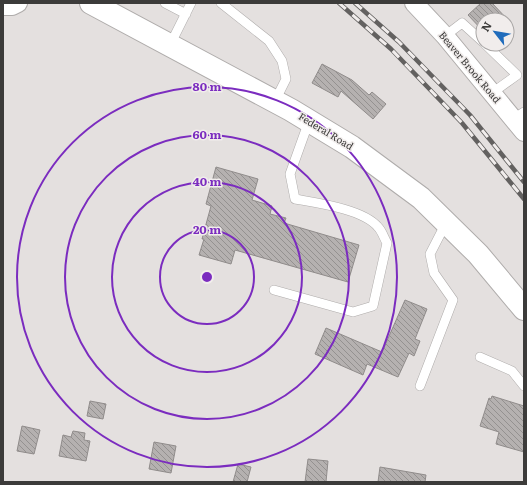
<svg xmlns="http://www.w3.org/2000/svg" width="527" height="485" font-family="Literata,serif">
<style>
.building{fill:url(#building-back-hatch);stroke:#908c8b}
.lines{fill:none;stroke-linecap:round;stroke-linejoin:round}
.service-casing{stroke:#afacab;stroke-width:10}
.minor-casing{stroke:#afacab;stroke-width:20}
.primary-casing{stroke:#afacab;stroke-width:24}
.service{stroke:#fff;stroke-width:9}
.minor{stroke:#fff;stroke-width:18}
.primary{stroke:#fff;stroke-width:22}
.rail-casing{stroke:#636160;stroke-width:4.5}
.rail{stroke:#f1edec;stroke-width:3;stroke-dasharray:9;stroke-linecap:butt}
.ring{fill:none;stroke:#7b2cbf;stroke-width:2}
.labels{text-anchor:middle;stroke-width:3;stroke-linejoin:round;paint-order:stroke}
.street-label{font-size:10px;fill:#3c3b3a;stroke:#f1edec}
.centre{fill:#7b2cbf;stroke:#f1edec;stroke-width:2}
.ring-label{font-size:12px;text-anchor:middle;font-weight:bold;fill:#7b2cbf;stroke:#f1edec;stroke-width:3;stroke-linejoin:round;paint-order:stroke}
</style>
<defs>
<pattern id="building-back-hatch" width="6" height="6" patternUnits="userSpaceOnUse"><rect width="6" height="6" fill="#b5b1b0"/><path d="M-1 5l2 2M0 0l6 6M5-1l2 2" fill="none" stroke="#949190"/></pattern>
</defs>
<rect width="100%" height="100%" fill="#e4e0df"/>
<path class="building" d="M481 3H492L508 20H483V31L468 15Z
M322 64 352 80 369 95 372 92 386 104 373 119 341 91 338 97 312 83Z
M216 167 258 179 252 200 272 206 270 214 286 218 284 223 359 245 348 282 235 250 231 264 199 255 204 239H202L211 206 206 204Z
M405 300 427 309 415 339 420 341 414 356 409 353 398 377 367 364 363 375 315 354 326 328 382 352Z
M492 396 524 406V452L496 444 499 432 480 426 489 398 491 399Z
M90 401 106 404 103 419 87 416Z
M22 426 40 430 34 454 17 451Z
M73 431 85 433 84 440 90 441 86 461 59 456 63 435 71 437Z
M154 442 176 446 171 473 149 469Z
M308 459 328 461 326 482H305Z
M238 464 251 467 247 482H233Z
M380 467 426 475 425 482H378Z"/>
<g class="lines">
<g class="service-casing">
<path id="service" d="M165 3 186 14
M221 3 269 41 282 61 286 79 275 101
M445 36 462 23 483 42
M485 44 517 75 492 93
M170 45 191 3
M513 119 524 112
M274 290 353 312 373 306 387 243C384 238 382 231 378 227 363 209 317 203 295 199L290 174 309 121
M480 357 512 371 524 386
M420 386 453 300 434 273 430 254 446 223"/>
</g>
<g class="minor-casing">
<path id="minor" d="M414 3 445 36 524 132
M3 6H12L18 3"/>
</g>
<g class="primary-casing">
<path id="primary" d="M91 3 291 110 352 147 421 198 478 254 524 309"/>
</g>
<use href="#service" class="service"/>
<use href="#minor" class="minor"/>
<use href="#primary" class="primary"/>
<g class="rail-casing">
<path id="rail" d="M339 3 391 49 462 123 524 199
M355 3 399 42 470 115 524 182"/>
</g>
<use href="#rail" class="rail"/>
</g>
<g class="ring">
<circle cx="207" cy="277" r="47"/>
<circle cx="207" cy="277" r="95"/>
<circle cx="207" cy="277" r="142"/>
<circle cx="207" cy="277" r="190"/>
</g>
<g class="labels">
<g class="street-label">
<text transform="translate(470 67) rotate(50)" y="4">Beaver Brook Road</text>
<text transform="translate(326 131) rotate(31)" y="4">Federal Road</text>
</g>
</g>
<circle cx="207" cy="277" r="6" class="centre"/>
<g class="ring-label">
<text x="207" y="91">80 m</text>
<text x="207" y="139">60 m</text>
<text x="207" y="186">40 m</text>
<text x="207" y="234">20 m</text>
</g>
<rect width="527" height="485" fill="none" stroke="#3c3b3a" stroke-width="8"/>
<g transform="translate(495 32) rotate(301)"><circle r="19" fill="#f1edec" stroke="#a9a6a5"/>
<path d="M0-3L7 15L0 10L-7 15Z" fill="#206cbc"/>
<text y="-6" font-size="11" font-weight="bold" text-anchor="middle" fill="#3c3b3a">N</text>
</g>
</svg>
